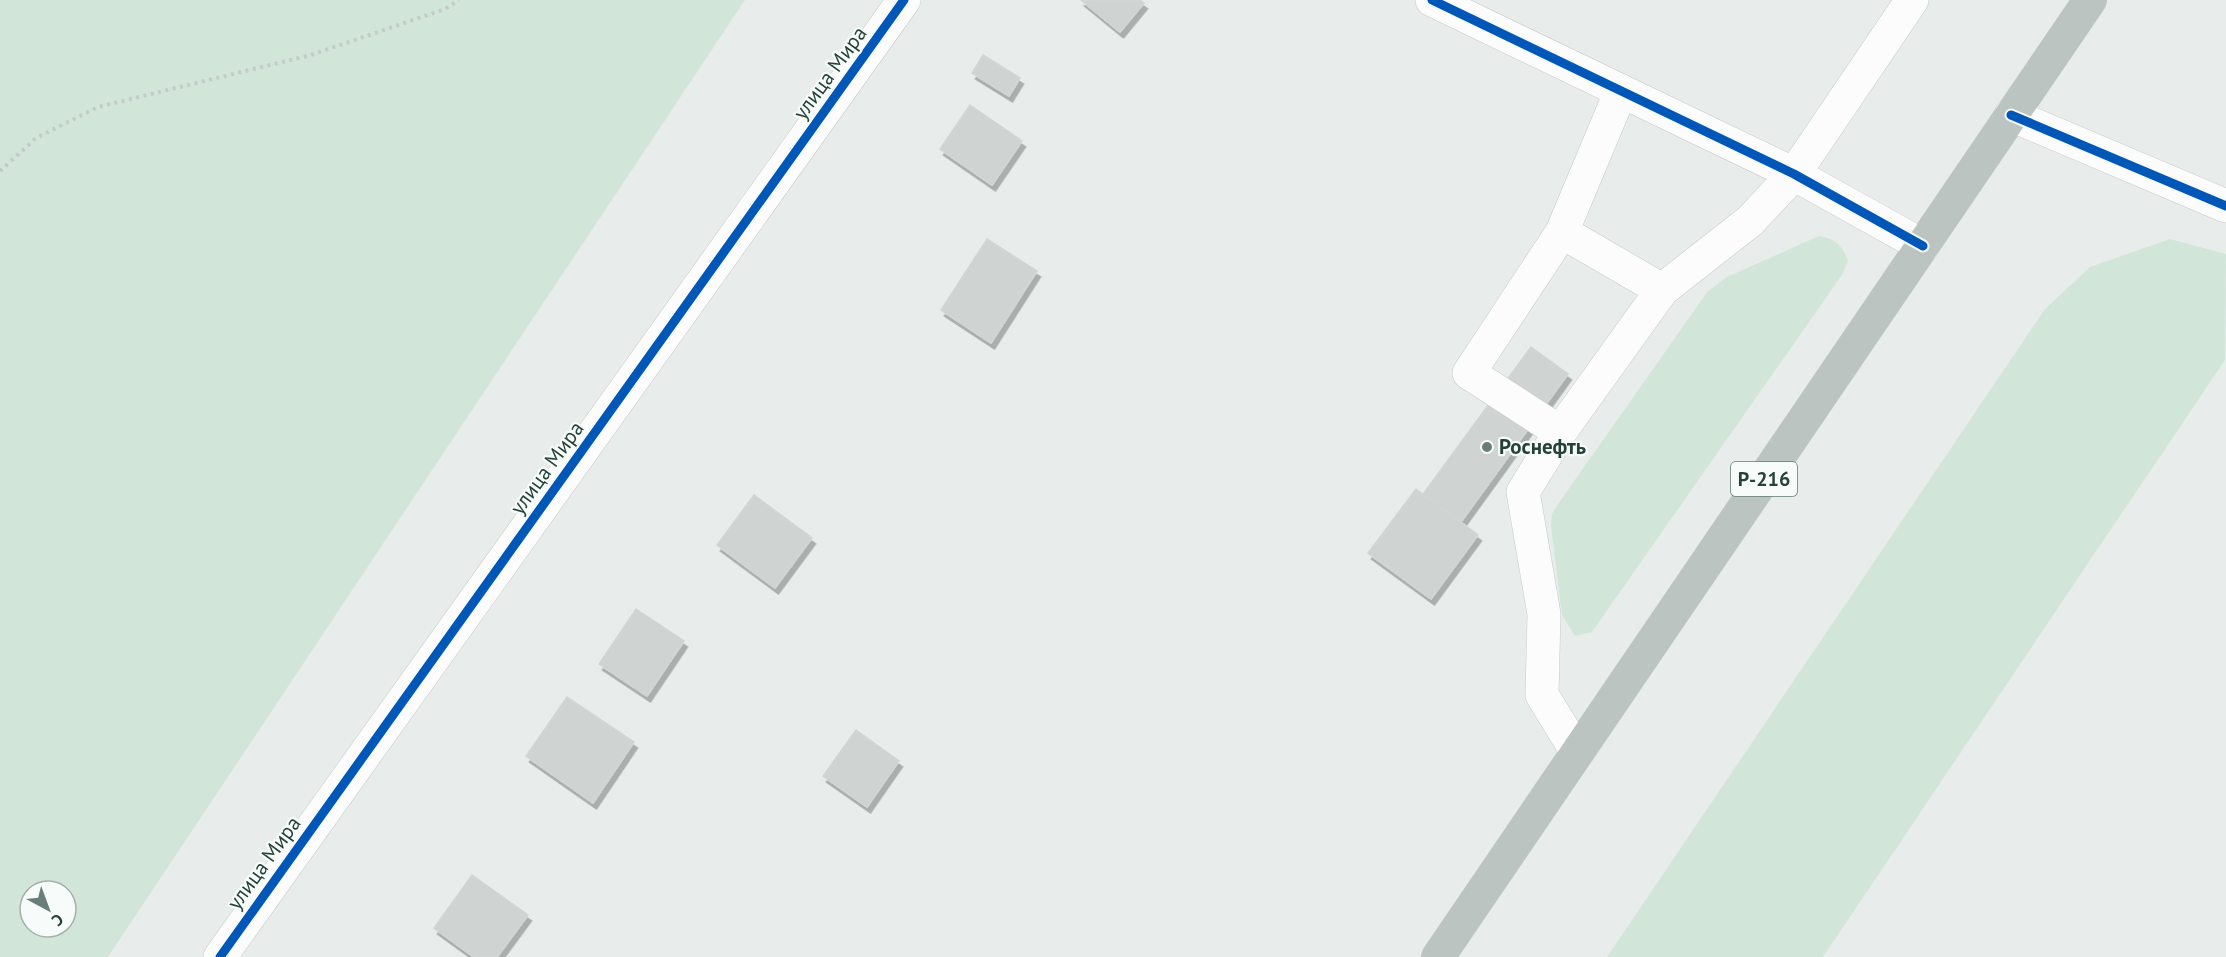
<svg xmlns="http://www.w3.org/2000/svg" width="2226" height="957" font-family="'PT Sans',sans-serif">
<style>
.green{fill:#d1e6d8;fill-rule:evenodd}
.building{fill:#cfd4d2;stroke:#d1d6d4;stroke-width:1.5;filter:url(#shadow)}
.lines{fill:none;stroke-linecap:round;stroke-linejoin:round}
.minor-casing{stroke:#c5cac8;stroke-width:34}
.highway-casing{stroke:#c3ccc9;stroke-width:34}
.path{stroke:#c3ccca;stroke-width:4;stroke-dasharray:3 4.5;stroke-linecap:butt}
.minor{stroke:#fcfcfc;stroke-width:33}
.highway{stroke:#bcc4c2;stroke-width:33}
.cycleway-casing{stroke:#f7fbf9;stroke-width:13}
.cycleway{stroke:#0057b8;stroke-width:9}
.poi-dot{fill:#697e78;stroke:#f7fbf9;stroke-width:2}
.labels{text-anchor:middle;stroke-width:4.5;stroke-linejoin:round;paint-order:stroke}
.shield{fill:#f7fbf9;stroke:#637a73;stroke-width:1.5}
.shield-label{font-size:20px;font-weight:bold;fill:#24423a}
.street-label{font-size:21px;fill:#24423a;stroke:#f7fbf9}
.poi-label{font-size:21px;font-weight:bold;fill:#24423a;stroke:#f7fbf9;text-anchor:start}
</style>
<defs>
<filter id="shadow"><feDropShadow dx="3.5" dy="6" stdDeviation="0" flood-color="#0004"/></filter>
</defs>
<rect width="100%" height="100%" fill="#e8edeb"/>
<path class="green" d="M0 0H745L108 957H0ZM30 891H66V927H30Z
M1819 236C1836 239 1842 245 1848 261L1842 275 1592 632 1575 636 1562 615 1551 526 1552 514 1558 504 1708 291 1727 277Z
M2170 239 2226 254 2225 360 1823 957H1607L2045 309 2090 267Z"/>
<path class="building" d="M1081 0H1140L1144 3 1120 32Z
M983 55 1020 78 1009 96 972 73Z
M970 105 1022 141 992 185 940 149Z
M987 239 1037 271 991 343 941 310Z
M1531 347 1568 374 1461 522 1423 494Z
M1416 489 1478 535 1431 599 1368 553Z
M754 495 812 538 775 588 717 545Z
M636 609 684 641 647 696 599 664Z
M567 697 634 742 593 803 526 756Z
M856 730 899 761 867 807 823 776Z
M472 875 528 915 497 957H474L434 928Z"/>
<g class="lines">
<g class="minor-casing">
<path id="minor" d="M1432 0 1794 174 1923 246
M2011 115 2226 206
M1562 232 1662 290
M1560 432 1469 373 1562 232 1621 91
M1577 752 1542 695 1544 614 1523 492 1560 432 1662 290 1750 221 1794 174 1912 0
M220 957 904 0"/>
</g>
<g class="highway-casing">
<path id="highway" d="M1438 957 2090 0"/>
</g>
<path class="path" d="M0 171 36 138 98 107 311 55 445 9 459 0"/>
<use href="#minor" class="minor"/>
<use href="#highway" class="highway"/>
<g class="cycleway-casing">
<path id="cycleway" d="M1432 0 1794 174 1923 246
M2011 115 2226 206
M220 957 904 0"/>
</g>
<use href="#cycleway" class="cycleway"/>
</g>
<circle class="poi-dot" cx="1487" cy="447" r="6"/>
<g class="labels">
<rect class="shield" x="1731" y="462" width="66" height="34" rx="4.5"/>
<g class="shield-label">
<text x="1764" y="486">Р-216</text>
</g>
<g class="street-label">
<text transform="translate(830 73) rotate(-54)" y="7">улица Мира</text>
<text transform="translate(547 468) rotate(-54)" y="7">улица Мира</text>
<text transform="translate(264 863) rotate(-54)" y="7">улица Мира</text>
</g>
<g class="poi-label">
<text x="1499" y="454">Роснефть</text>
</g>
</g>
<g transform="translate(48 909) rotate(139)"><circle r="28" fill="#f7fbf9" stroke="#a3b1ad" stroke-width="1.5"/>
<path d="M0-4.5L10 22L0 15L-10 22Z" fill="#697e78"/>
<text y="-9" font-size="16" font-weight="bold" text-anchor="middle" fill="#24423a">С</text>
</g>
</svg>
